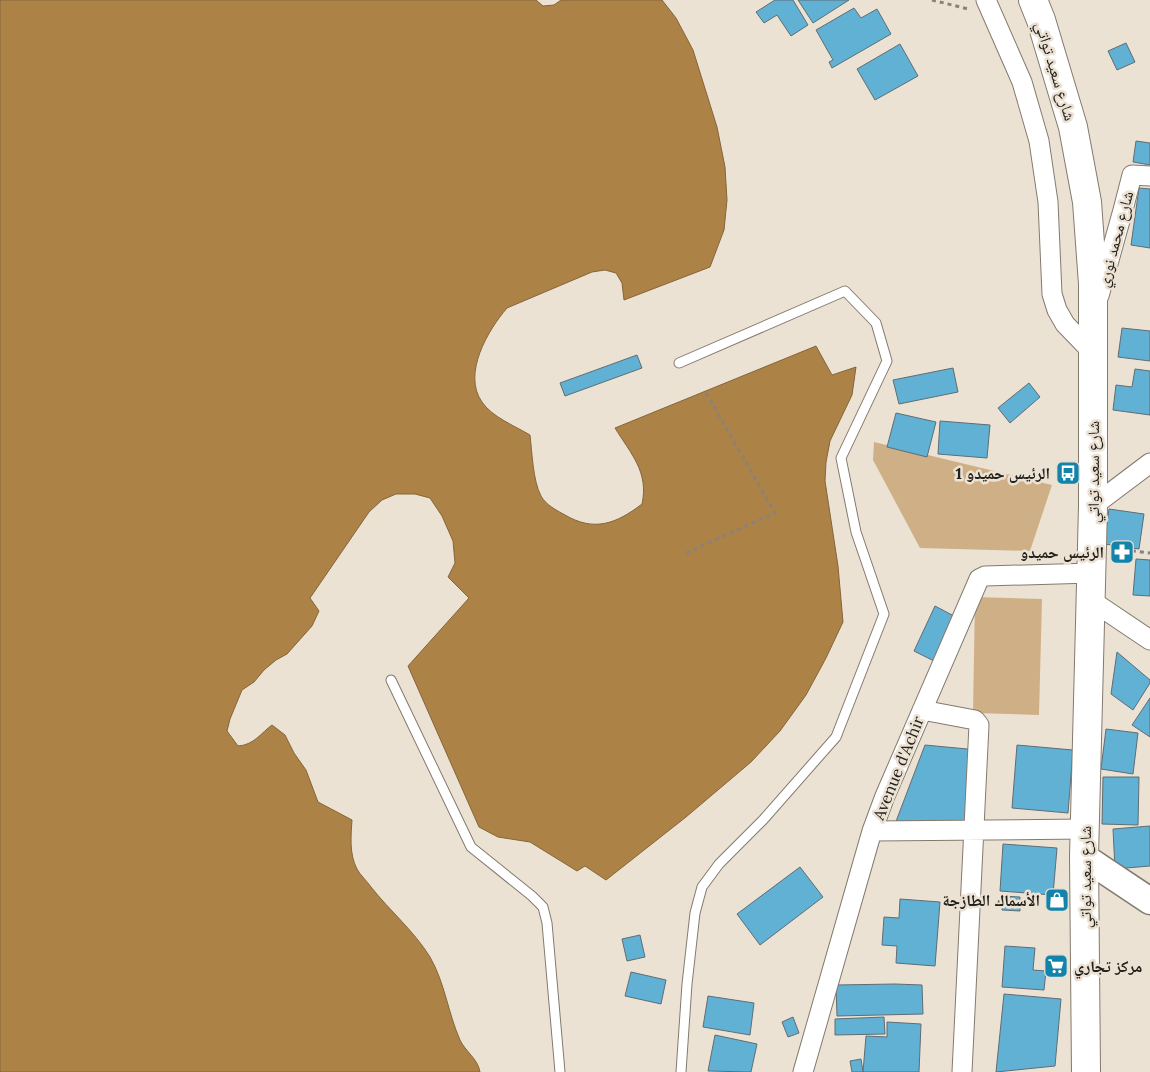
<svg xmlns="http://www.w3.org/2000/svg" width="1150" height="1072" font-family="Lora,'Noto Naskh Arabic',serif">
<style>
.green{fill:#cfb086}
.water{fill:#ad8246;stroke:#846539}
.building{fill:#60b1d4;stroke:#5e6d74}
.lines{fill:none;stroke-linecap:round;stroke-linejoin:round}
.lane-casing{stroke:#837a6e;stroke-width:11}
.street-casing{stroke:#837a6e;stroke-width:21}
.secondary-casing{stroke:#837a6e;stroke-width:29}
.primary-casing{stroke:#837a6e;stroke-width:30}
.path{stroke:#898279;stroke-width:3;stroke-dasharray:4 4;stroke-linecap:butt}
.lane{stroke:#fff;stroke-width:9}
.street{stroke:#fff;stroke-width:19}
.secondary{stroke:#fff;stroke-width:26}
.primary{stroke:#fff;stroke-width:28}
.labels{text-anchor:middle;stroke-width:5;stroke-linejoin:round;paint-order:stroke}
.street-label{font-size:16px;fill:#24211c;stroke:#ece2d4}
.poi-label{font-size:16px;font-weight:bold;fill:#24211c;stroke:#ece2d4;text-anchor:end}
</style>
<rect width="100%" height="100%" fill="#ece2d4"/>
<path class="green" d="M874 442 1052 485 1030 551 920 548 873 460Z
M975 597 1042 599 1039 715 973 713Z"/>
<path class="water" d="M0 0H536L543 6 554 5 561 0H662L676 18 693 50 717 127 725 167 727 200 724 230 710 267 624 300 622 283 616 273 605 270 592 272 507 308C488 330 462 374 482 402 492 417 515 426 530 435 532 452 533 481 541 496 546 505 556 510 565 515 594 532 616 524 642 504 649 472 631 454 615 428L816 346 832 375 856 367 852 395 830 441 826 462 825 481 838 566 843 622 826 658 806 695 780 731 751 762 686 817 606 880 585 866 577 871 530 842 498 837 479 827 408 666 469 598 448 577 455 563 453 541 442 516 430 498 415 494H396L382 500 369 512 310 598 319 611 312 626 287 654 276 660 264 670 254 682 242 690 230 719 227 731 238 746C254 745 261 733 272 725L285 735 294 753 306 770 318 802 352 820C351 835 349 854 357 869 360 875 367 881 371 887 390 911 414 931 430 957 445 983 448 1013 460 1040 465 1051 478 1059 480 1072H0Z"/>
<path class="building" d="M775 0H793L808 25 791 36 777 15 764 23 756 12Z
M798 0H849L813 23Z
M854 8 861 18 877 9 891 34 832 68 829 62 833 60 816 30Z
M1126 43 1135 62 1117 70 1108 51Z
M900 44 918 76 875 100 857 69Z
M1136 141 1150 143V165L1133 162Z
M1139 188 1150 189V248L1131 245Z
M1122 328 1150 331V361L1118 357Z
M637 355 642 368 565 396 560 383Z
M953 368 958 392 899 404 893 380Z
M1135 369 1150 371V415L1113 410 1116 385 1132 387Z
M1029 383 1040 397 1010 423 998 408Z
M896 413 936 422 927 457 887 447Z
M940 421 990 425 987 458 938 454Z
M1109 509 1144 514 1139 549 1104 544Z
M1136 559 1150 560V596L1133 595Z
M935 606 954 616 934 661 914 651Z
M1117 652 1150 680V683L1133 710 1111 694Z
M1150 698V737L1132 725Z
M1106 729 1138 733 1133 774 1101 769Z
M925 745 978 750 972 823 895 824Z
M1017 745 1073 750 1068 813 1012 808Z
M1103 777H1139L1138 825 1102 824Z
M1150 826V866L1115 869 1113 829Z
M1003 844 1057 848 1053 895 1000 891Z
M800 867 823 897 760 945 737 914Z
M1002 896 1020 897V911L1002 910Z
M900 899 940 902 935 966 896 963 897 946 882 945 884 917 899 918Z
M640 935 645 957 627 961 622 939Z
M1005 946 1035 948 1033 970 1046 971 1044 990 1002 987Z
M631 972 666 980 661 1004 625 996Z
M895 984 922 985 923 1014 837 1016 836 985Z
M1004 994 1061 999 1055 1066 996 1072Z
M708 996 754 1003 750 1035 703 1027Z
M793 1017 799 1033 788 1037 782 1022Z
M884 1017 885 1034 835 1035V1019Z
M887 1022 921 1024 919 1072H863L866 1036 887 1037Z
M715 1035 757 1044 751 1072 708 1071Z
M861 1059 863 1072H852L850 1061Z"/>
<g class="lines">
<g class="lane-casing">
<path id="lane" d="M679 363 845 291 876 323 887 361 841 458 856 532 884 614 836 737 763 820 719 864 702 887 695 913 687 984 681 1072
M391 680 471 847 532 896 543 907 547 923 560 1072"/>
</g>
<g class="street-casing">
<path id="street" d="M986 0 1022 82 1039 141 1048 202 1052 294 1057 310 1065 324 1092 352
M1099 296 1123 210 1132 175 1150 176
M1093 506 1150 463
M1092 601 1150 640
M922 710 975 720 979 725 962 1072
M872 831 1085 829
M803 1072 872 831 885 796 979 579 985 576 1092 573"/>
</g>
<g class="secondary-casing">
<path id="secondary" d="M1084 857 1150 901"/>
</g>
<g class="primary-casing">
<path id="primary" d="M1033 0 1041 20 1073 127 1087 202 1093 284V506L1084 857 1086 1072"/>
</g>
<path class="path" d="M932 0 968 9
M1116 549 1150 553
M686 553 775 513 705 391"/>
<use href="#lane" class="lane"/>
<use href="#street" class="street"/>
<use href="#secondary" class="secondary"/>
<use href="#primary" class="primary"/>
</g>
<defs>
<g id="bus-square" transform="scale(1.25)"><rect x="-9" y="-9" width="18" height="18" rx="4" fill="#1283aa" stroke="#ece2d4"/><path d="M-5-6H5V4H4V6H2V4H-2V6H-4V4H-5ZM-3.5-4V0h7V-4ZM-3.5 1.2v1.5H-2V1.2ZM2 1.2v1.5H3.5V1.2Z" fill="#fff"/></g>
<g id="pharmacy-square" transform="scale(1.25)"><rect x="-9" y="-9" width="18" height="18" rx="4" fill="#1283aa" stroke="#ece2d4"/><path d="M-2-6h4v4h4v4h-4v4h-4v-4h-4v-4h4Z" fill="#fff"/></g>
<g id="shop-square" transform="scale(1.25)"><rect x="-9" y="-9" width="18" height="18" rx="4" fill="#1283aa" stroke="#ece2d4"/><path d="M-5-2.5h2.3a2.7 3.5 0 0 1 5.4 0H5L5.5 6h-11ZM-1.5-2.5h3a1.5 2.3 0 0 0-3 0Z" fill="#fff"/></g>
<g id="supermarket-square" transform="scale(1.25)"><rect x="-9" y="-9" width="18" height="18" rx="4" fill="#1283aa" stroke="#ece2d4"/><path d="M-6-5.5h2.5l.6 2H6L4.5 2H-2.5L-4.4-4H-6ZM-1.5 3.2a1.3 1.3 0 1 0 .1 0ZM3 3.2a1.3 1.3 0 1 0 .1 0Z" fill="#fff"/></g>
</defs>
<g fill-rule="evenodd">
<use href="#bus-square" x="1068" y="473"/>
<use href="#pharmacy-square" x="1122" y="552"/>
<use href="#shop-square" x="1057" y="900"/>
<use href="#supermarket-square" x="1056" y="966"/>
</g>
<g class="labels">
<g class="street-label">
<text transform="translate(1056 71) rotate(73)" y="6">شارع سعيد تواتي</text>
<text transform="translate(1115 239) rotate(-75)" y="6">شارع محمد نوري</text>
<text transform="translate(1093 472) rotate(-90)" y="6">شارع سعيد تواتي</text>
<text transform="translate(898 768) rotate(-68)" y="6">Avenue d'Achir</text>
<text transform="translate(1085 877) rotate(-90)" y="6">شارع سعيد تواتي</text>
</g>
<g class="poi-label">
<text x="1050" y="479">الرئيس حميدو 1</text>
<text x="1104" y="558">الرئيس حميدو</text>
<text x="1040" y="906">الأسماك الطازجة</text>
<text x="1074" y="972" text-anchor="start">مركز تجاري</text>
</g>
</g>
</svg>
